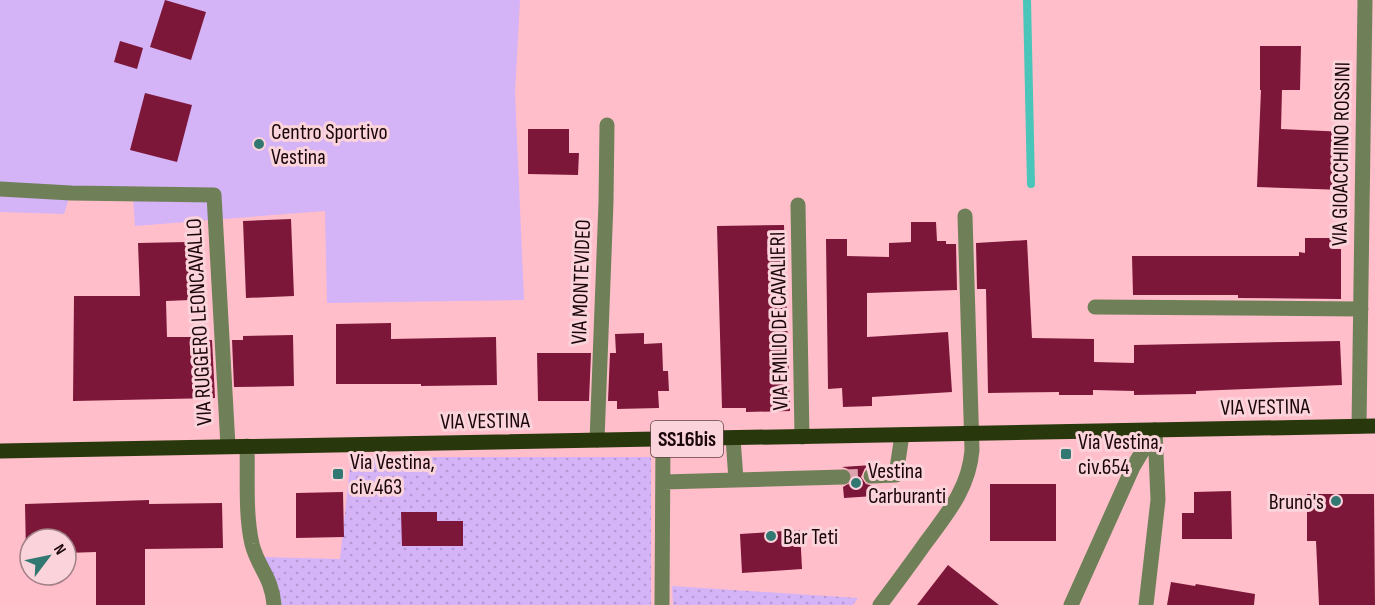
<svg xmlns="http://www.w3.org/2000/svg" width="1375" height="605" font-family="'Sofia Sans Condensed',sans-serif">
<style>
.grass{fill:url(#grass-dots)}
.park{fill:#d4b3f7}
.lines{fill:none;stroke-linecap:round;stroke-linejoin:round}
.stream{stroke:#49c5b9;stroke-width:8}
.building{fill:#7d1739}
.minor-tunnel{stroke:#dca2ad;stroke-width:15;stroke-dasharray:15 8;stroke-linecap:butt}
.minor{stroke:#6f8058;stroke-width:15}
.major{stroke:#29380c;stroke-width:15}
.poi-dot{fill:#317872;stroke:#fbd3da;stroke-width:2}
.labels{text-anchor:middle;stroke-width:6;stroke-linejoin:round;paint-order:stroke}
.shield{fill:#fbd3da;stroke:#5d4348;stroke-width:1.5}
.shield-label{font-size:21px;font-weight:bold;fill:#19050a}
.poi-label{font-size:22px;fill:#19050a;stroke:#fbd3da;text-anchor:start}
.street-label{font-size:22px;fill:#19050a;stroke:#fbd3da}
</style>
<defs>
<pattern id="grass-dots" width="8" height="8" patternUnits="userSpaceOnUse" patternTransform="scale(1.5)"><rect width="8" height="8" fill="#d4b3f7"/><path d="M2 2h.1M6 6h.1" fill="none" stroke="#b598d2" stroke-width="1.8" stroke-linecap="round"/></pattern>
</defs>
<rect width="100%" height="100%" fill="#ffbeca"/>
<path class="grass" d="M351 457H651V605H277L263 557 340 559Z
M672 586 858 598 853 605H673Z"/>
<path class="park" d="M0 0H520L515 93 524 300 327 303 325 211 135 226 133 196 69 198 64 214 0 212Z"/>
<g class="lines">
<path class="stream" d="M1027 0 1031 184"/>
</g>
<path class="building" d="M165 0 206 12 191 60 150 47Z
M120 41 143 48 137 69 114 62Z
M1260 46H1301L1300 90H1282L1281 129 1346 132 1344 190 1257 187 1261 90H1260Z
M145 93 192 105 177 162 130 150Z
M528 129H569V153H579L578 175 528 174Z
M291 219 294 296 246 298 243 221Z
M911 222H936L937 241H946V244H956L957 290 867 293V337L948 332 952 392 872 397V406L843 407 842 388 828 389 826 239H847V256L889 257V243L911 242Z
M784 225 790 411 746 412V408H722L717 226Z
M1305 238H1333V249H1341V299L1238 298V295H1133L1132 256H1299V252L1305 253Z
M1027 240 1032 338 1094 339V362L1134 363V345L1340 341 1342 385 1196 391V394L1134 395V391L1093 390V395H1059V392L988 393 986 289H977L976 243Z
M188 242 190 300 166 301 167 337H191V341L212 340 215 398 73 401 74 296H140L138 243Z
M391 323V339L496 337 497 385 421 386V384H336V324Z
M644 333V344L662 343 663 371H668L669 391H658L659 408 617 409V401H608L610 353H616L615 334Z
M293 335 294 386 234 387 232 340H243V336Z
M537 353H591L589 401H538Z
M872 465 865 468 861 477 866 484 874 486V496L844 498 843 487 851 482 853 476 848 469 842 467Z
M990 484H1056V541H990Z
M1231 491 1232 539H1182V513H1194V492Z
M343 492 344 537 296 538V493Z
M1307 494H1374L1375 605H1319L1316 541H1307Z
M149 500V504L222 503 223 548 145 549V605H96V552L66 553V539H30V554H26L25 504Z
M401 512H437V521H463V546H402Z
M800 530 802 569 742 573 740 534Z
M948 565 999 605H917Z
M1171 582 1195 586 1196 584 1255 594 1254 605H1167Z"/>
<g class="lines">
<path class="minor-tunnel" d="M843 477 871 476"/>
<path class="minor" d="M0 189 71 193 214 195 228 446
M798 205 802 437
M1095 307 1361 309
M1359 426 1365 0
M733 438 736 480 843 477
M597 440 606 202 607 125
M247 446C248 478 245 513 252 544 258 568 272 577 274 605
M871 476 896 475 902 435
M663 482 736 480
M662 605 663 439
M880 605C895 585 910 565 924 545 946 515 969 489 972 450L965 216
M1071 605 1133 467 1155 430
M1146 605 1158 500 1155 430"/>
<path class="major" d="M0 451 1375 426"/>
</g>
<g class="poi-dot">
<circle cx="259" cy="144" r="6"/>
<rect x="1060" y="448" width="12" height="12" rx="3"/>
<rect x="332" y="468" width="12" height="12" rx="3"/>
<circle cx="856" cy="483" r="6"/>
<circle cx="1336" cy="501" r="6"/>
<circle cx="771" cy="536" r="6"/>
</g>
<g class="labels">
<rect class="shield" x="651" y="421" width="72" height="36" rx="4.5"/>
<g class="shield-label">
<text x="687" y="446">SS16bis</text>
</g>
<g class="poi-label">
<text x="271" y="139">Centro Sportivo<tspan x="271" dy="25">Vestina</tspan></text>
<text x="1078" y="449">Via Vestina,<tspan x="1078" dy="25">civ.654</tspan></text>
<text x="350" y="469">Via Vestina,<tspan x="350" dy="25">civ.463</tspan></text>
<text x="868" y="478">Vestina<tspan x="868" dy="25">Carburanti</tspan></text>
<text x="1324" y="509" text-anchor="end">Bruno's</text>
<text x="783" y="544">Bar Teti</text>
</g>
<g class="street-label">
<text transform="translate(1340 154) rotate(-89)" y="8">VIA GIOACCHINO ROSSINI</text>
<text transform="translate(580 282) rotate(-88)" y="8">VIA MONTEVIDEO</text>
<text transform="translate(778 321) rotate(-91)" y="8">VIA EMILIO DE CAVALIERI</text>
<text transform="translate(198 322) rotate(-93)" y="8">VIA RUGGERO LEONCAVALLO</text>
<text transform="translate(1265 406) rotate(-1)" y="8">VIA VESTINA</text>
<text transform="translate(485 420) rotate(-1)" y="8">VIA VESTINA</text>
</g>
</g>
<g transform="translate(48 557) rotate(58)"><circle r="28" fill="#fbd3da" stroke="#a18187" stroke-width="1.5"/>
<path d="M0-4.5L10 22L0 15L-10 22Z" fill="#317872"/>
<text y="-9" font-size="16" font-weight="bold" text-anchor="middle" fill="#19050a">N</text>
</g>
</svg>
